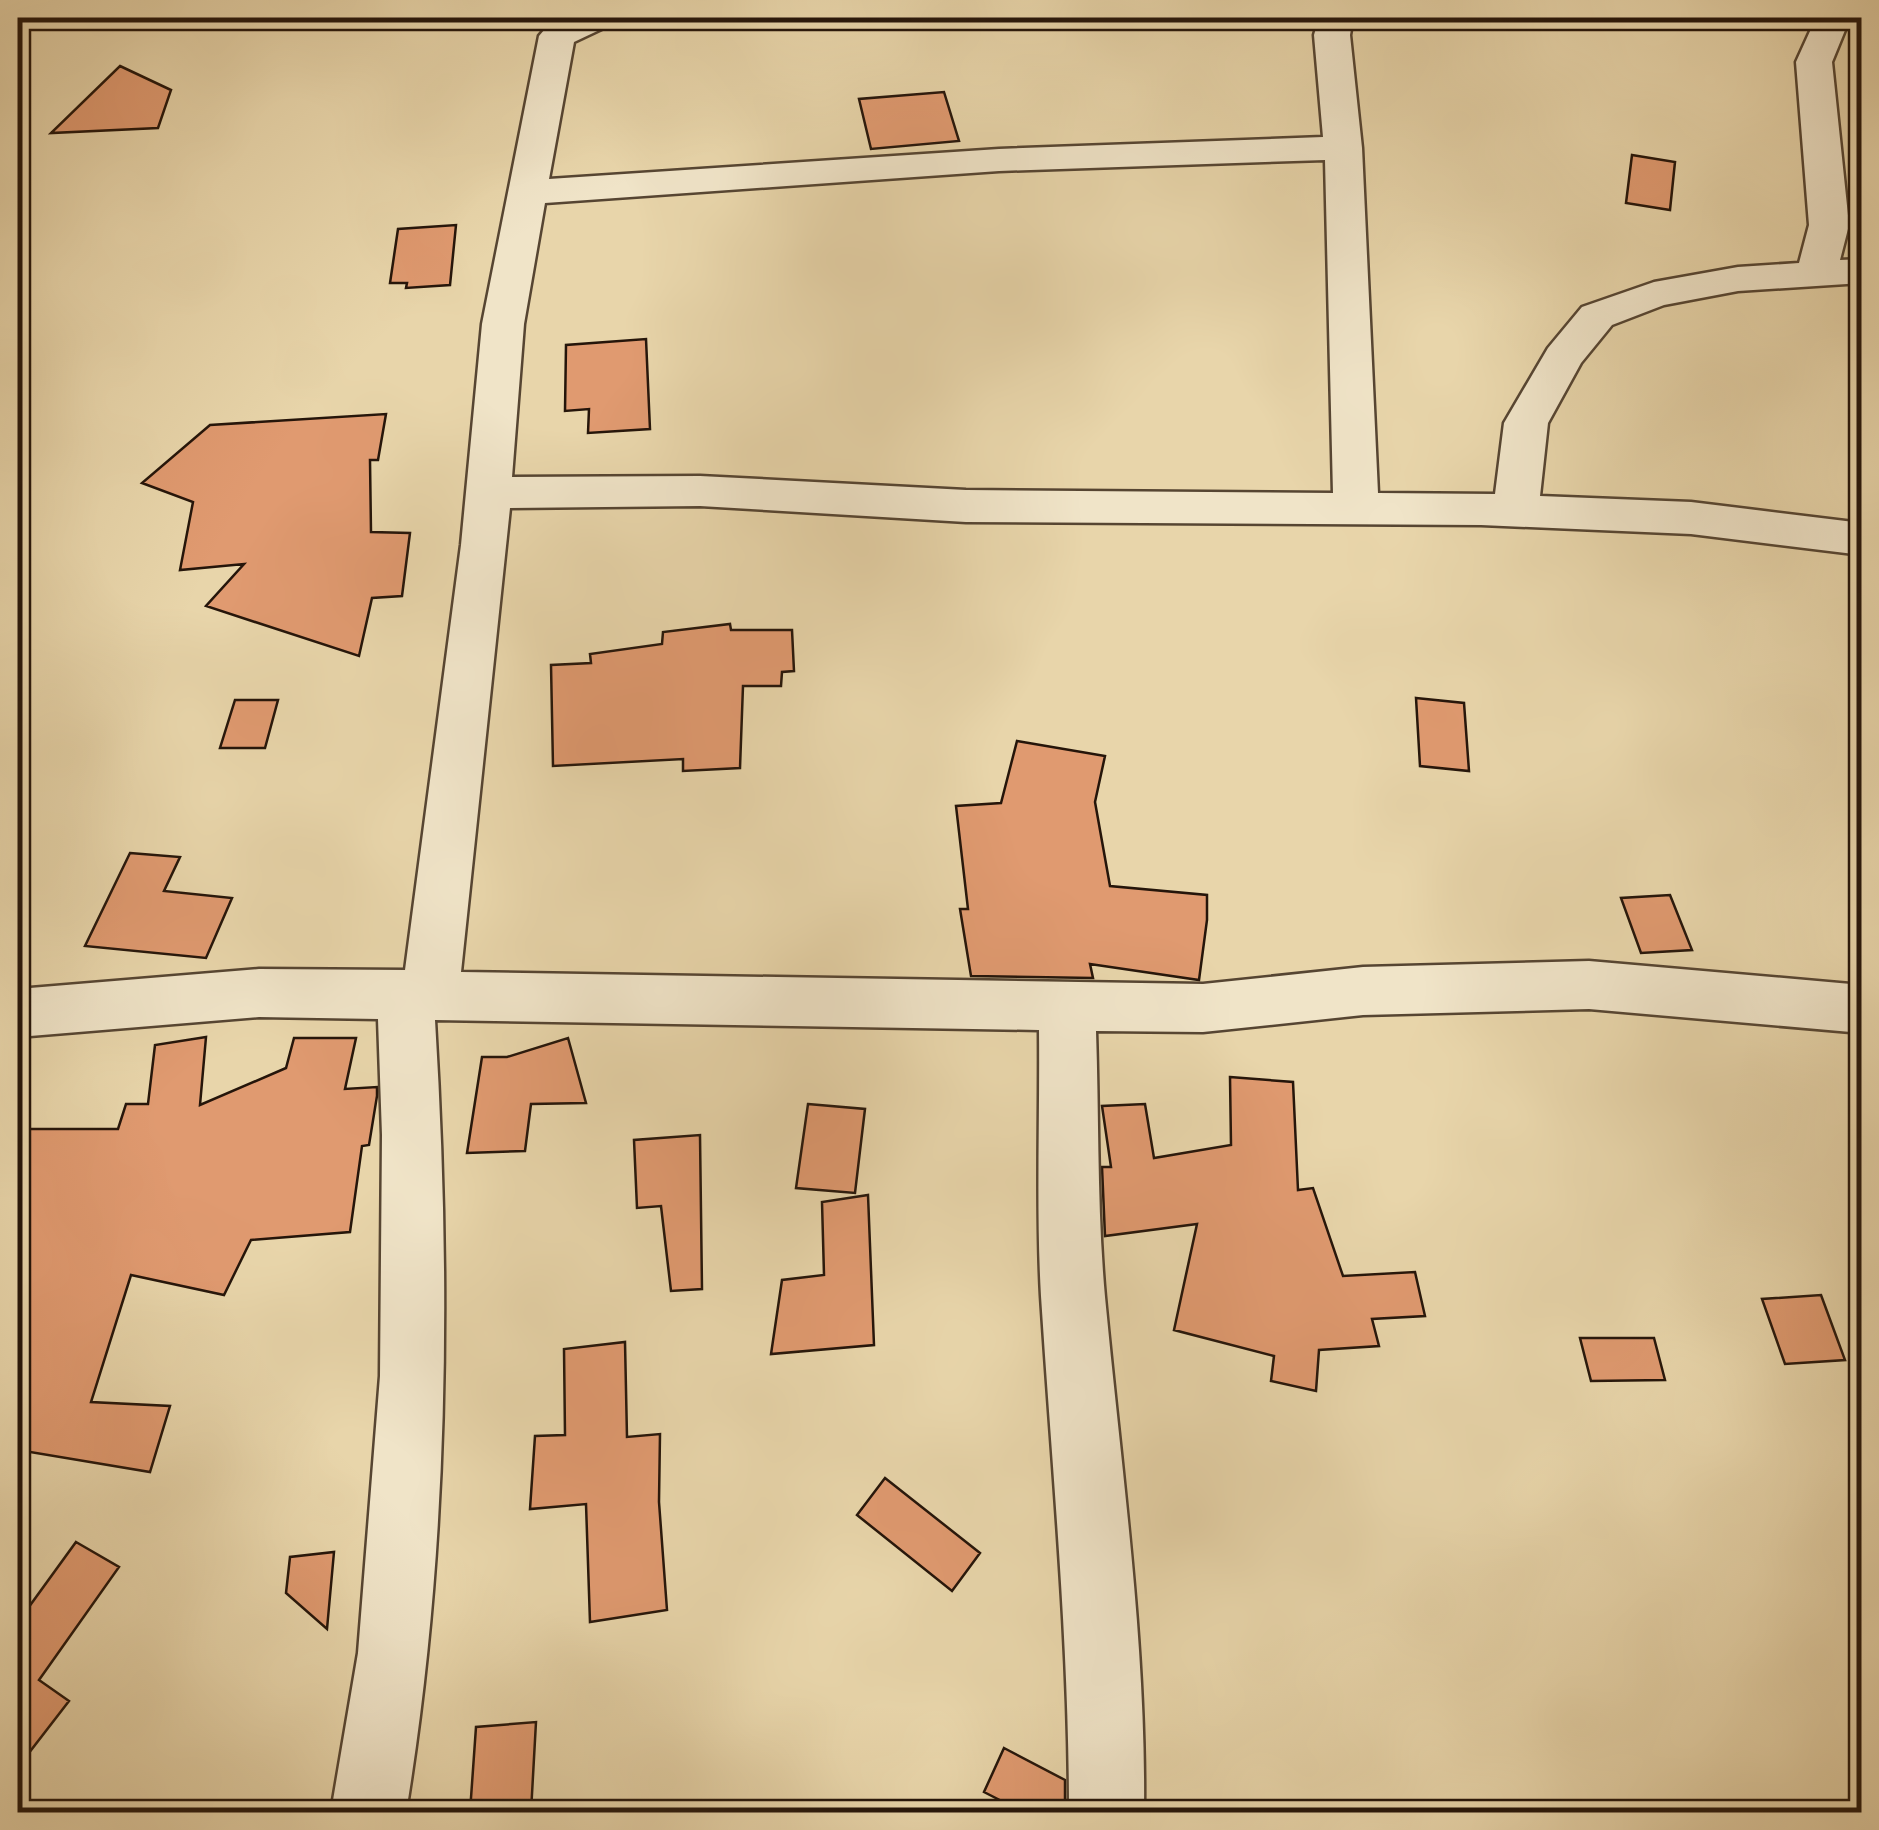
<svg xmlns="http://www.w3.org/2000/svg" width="1879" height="1830" font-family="'EB Garamond',serif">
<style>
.building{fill:#e09a70;stroke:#25150a;stroke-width:2.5}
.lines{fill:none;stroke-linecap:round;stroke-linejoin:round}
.minor-casing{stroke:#564532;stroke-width:5}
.minor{fill:#f0e4c8;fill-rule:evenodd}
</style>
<rect width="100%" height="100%" fill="#e8d5aa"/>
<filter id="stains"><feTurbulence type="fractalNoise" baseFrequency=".002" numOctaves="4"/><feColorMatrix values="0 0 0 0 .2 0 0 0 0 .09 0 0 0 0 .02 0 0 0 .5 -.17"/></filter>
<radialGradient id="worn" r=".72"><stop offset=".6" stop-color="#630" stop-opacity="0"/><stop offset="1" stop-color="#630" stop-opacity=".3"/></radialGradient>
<path class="building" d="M120 66 171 90 158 128 51 133Z
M944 92 959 141 871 149 859 99Z
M1632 155 1675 162 1670 210 1626 203Z
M456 225 450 285 406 288 407 283H390L398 229Z
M646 339 650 429 588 433 589 409 565 411 566 345Z
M386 414 378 460H370L371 532 410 533 402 596 372 598 359 656 206 606 244 564 180 570 193 502 142 483 210 425Z
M730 624 731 630H792L794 671 782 672 781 686H743L740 768 683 771V759L553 766 551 665 591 663 590 654 662 644 663 632Z
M1416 698 1464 703 1469 771 1420 766Z
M235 700H278L265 748H220Z
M1017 741 1105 756 1095 802 1110 886 1207 895V920L1199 980 1090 964 1093 978 971 976 960 909H968L956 806 1001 803Z
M130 853 180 857 164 891 232 898 206 958 85 946Z
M1670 895 1692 950 1641 953 1621 898Z
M206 1037 200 1105 286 1068 294 1038H356L345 1089 377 1087V1096L369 1145 362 1146 350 1232 251 1240 224 1295 131 1275 91 1402 170 1406 150 1472 18 1450V1129H118L126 1104H148L155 1045Z
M568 1038 586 1103 531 1104 525 1151 467 1153 482 1057H507Z
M1230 1077 1293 1082 1298 1190 1313 1188 1343 1276 1415 1272 1425 1316 1372 1319 1379 1346 1319 1350 1316 1391 1271 1381 1274 1356 1174 1330 1197 1224 1105 1236 1102 1167H1111L1102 1106 1145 1104 1154 1158 1231 1145Z
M808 1104 865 1109 855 1193 796 1188Z
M700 1135 702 1289 671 1291 661 1206 637 1208 634 1140Z
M868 1195 874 1345 771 1354 782 1280 824 1275 822 1202Z
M1821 1295 1845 1360 1785 1364 1762 1299Z
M1580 1338H1654L1665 1380 1591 1381Z
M625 1342 627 1437 660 1434 659 1502 667 1610 590 1622 586 1504 530 1509 535 1436 565 1435 564 1349Z
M885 1478 980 1553 952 1591 857 1515Z
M76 1542 119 1567 39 1680 69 1701 18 1767V1622Z
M334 1552 327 1629 286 1593 290 1557Z
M536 1722 531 1812H470L476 1727Z
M1004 1748 1065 1780V1812H1023L984 1792Z"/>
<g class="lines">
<g class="minor-casing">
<path id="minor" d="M570 18H615L610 25 574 42 549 179 999 149 1323 137 1314 35 1319 18H1353L1350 35 1362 148 1378 493 1495 494 1504 423 1548 348 1582 307 1654 282 1738 267 1799 263 1809 225 1796 62 1816 18H1850L1832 62 1849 225 1840 260 1862 259V283L1738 291 1664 305 1612 325 1581 363 1548 423 1540 496 1691 502 1862 523V555L1691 534 1481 525 966 522 700 506 510 508 461 972 1203 984 1363 967 1589 961 1862 985V1033L1589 1009 1363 1015 1203 1032 1096 1031C1099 1119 1097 1209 1105 1297 1121 1468 1146 1640 1144 1812H1069C1069 1639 1052 1468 1041 1296 1036 1208 1040 1118 1039 1030L435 1020C451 1284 449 1551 406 1812H331L358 1653 380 1376 382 1135 378 1019 259 1017 18 1037V989L259 969 405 970 461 545 482 324 539 36 545 29ZM1325 160 1333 493 966 490 700 476 512 477 524 324 545 203 999 171Z"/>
</g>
<use href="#minor" class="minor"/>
</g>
<rect width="1879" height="1830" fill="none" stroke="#e8d5aa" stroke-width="60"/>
<rect x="20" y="20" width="1839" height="1790" fill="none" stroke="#25150a" stroke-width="5"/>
<rect x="30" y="30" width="1819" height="1770" fill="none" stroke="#25150a" stroke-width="2.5"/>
<rect width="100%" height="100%" filter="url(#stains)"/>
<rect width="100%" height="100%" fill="url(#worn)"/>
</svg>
